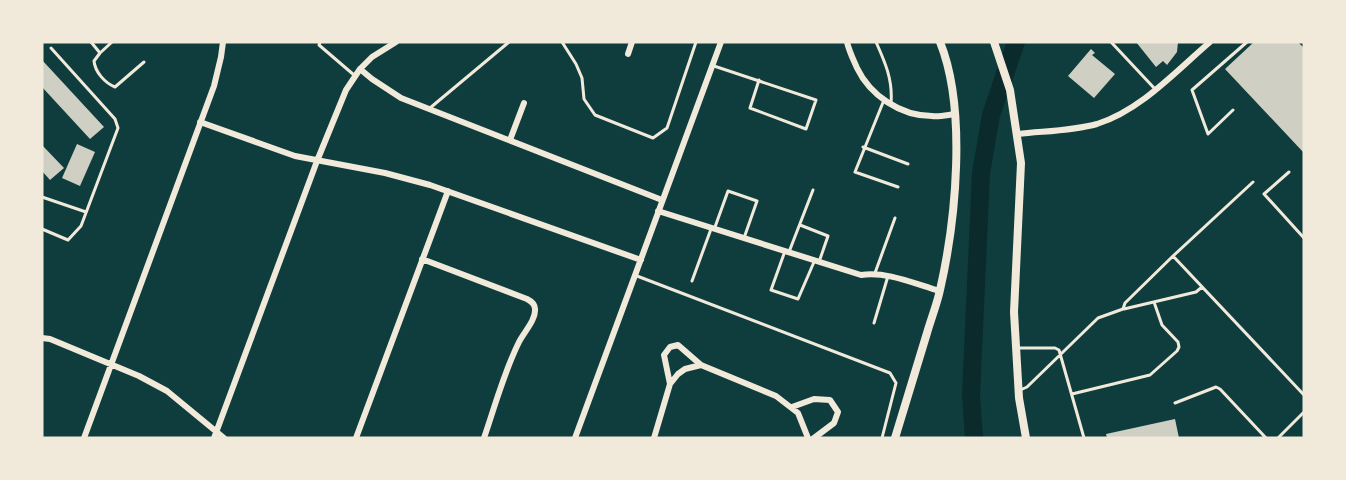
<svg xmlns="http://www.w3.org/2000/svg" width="1346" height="480" font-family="Inter,sans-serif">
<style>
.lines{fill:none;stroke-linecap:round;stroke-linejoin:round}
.river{stroke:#0a2a2b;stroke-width:18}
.building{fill:#cfcfc3}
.service{stroke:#f1e9da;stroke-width:3}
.minor{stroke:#f1e9da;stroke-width:6}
.tertiary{stroke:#f1e9da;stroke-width:8}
</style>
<rect width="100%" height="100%" fill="#0f3d3e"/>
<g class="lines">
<path class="river" d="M974 438 971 395 981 173 991 115 1016 42"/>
</g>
<path class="building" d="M1136 42H1178L1177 52 1167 65 1163 61 1156 67Z
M1254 42H1298L1304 48V153L1225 69Z
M1091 49 1095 53 1092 55 1115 74 1094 98 1068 76Z
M42 60 104 127 90 139 42 87Z
M77 144 95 152 80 186 62 178Z
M42 145 64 168 50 180 42 171Z
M1175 419 1179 438H1107L1106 434Z"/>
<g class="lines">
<path class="service" d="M91 42 100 53 112 42
M320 42 319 45 354 75
M562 42 576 64 582 78 584 99 595 115 653 138 667 128 696 42
M876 42C885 62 893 80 891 103
M1111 42 1155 89
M100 53 94 61C95 72 105 83 115 87L144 62
M714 66 816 100 806 129 750 108 759 80
M884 100 855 172 898 187
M430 108 509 42
M1233 110 1208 134 1192 90 1247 42
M863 147 908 164
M1289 172 1264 194 1304 238
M42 197 86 212
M800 225 828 236 819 262
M715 227 728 191 757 201 744 238
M42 229 68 240 81 226 118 128 115 119 51 48
M785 251 771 290 798 299 814 262
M789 252 813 190
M1173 256 1253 182
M875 273 895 218
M637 276 890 373 896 383 882 438
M692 281 711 229
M1124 309 1196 292 1202 287
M874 323 888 276
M1016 348H1055L1059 350 1084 438
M1018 391 1027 387 1098 318 1123 309 1125 303 1173 256 1304 395
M1072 394 1150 375 1177 351 1179 347 1178 342 1162 325 1154 302
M1175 403 1216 387 1220 389 1266 438
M1278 438 1304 412"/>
<path class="minor" d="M847 42C849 51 853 59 857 68 870 95 900 116 932 116 939 117 947 115 955 114
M628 54 632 42
M360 69 372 79 401 98 662 200
M200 122 295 156 385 173 430 185 641 260
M1018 134C1044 131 1072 131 1097 124 1141 110 1176 71 1210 42
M510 140 524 103
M658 211 861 275C887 271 915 284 940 291
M422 259 527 299C531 301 535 304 535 309 536 320 524 332 519 342 504 372 495 406 484 438
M42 338 50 339 139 376 167 391 224 438
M670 384 664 355 670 347 678 345 701 365
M792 407 814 399 830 400 838 412 834 423 814 438
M84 438 214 86 221 57 223 42
M214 438 317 161 346 90 360 69 372 57 396 42
M356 438 448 191
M575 438 721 42
M654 438 670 384 678 374 685 369 701 365 776 396 798 413 808 438"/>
<path class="tertiary" d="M994 42 1010 90 1021 163 1014 312 1019 398 1026 438
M895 438C906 403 916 368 927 333 931 319 937 304 940 290 956 220 967 109 940 42"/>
</g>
<rect width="1346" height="480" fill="none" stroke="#f1e9da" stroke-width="87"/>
</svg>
